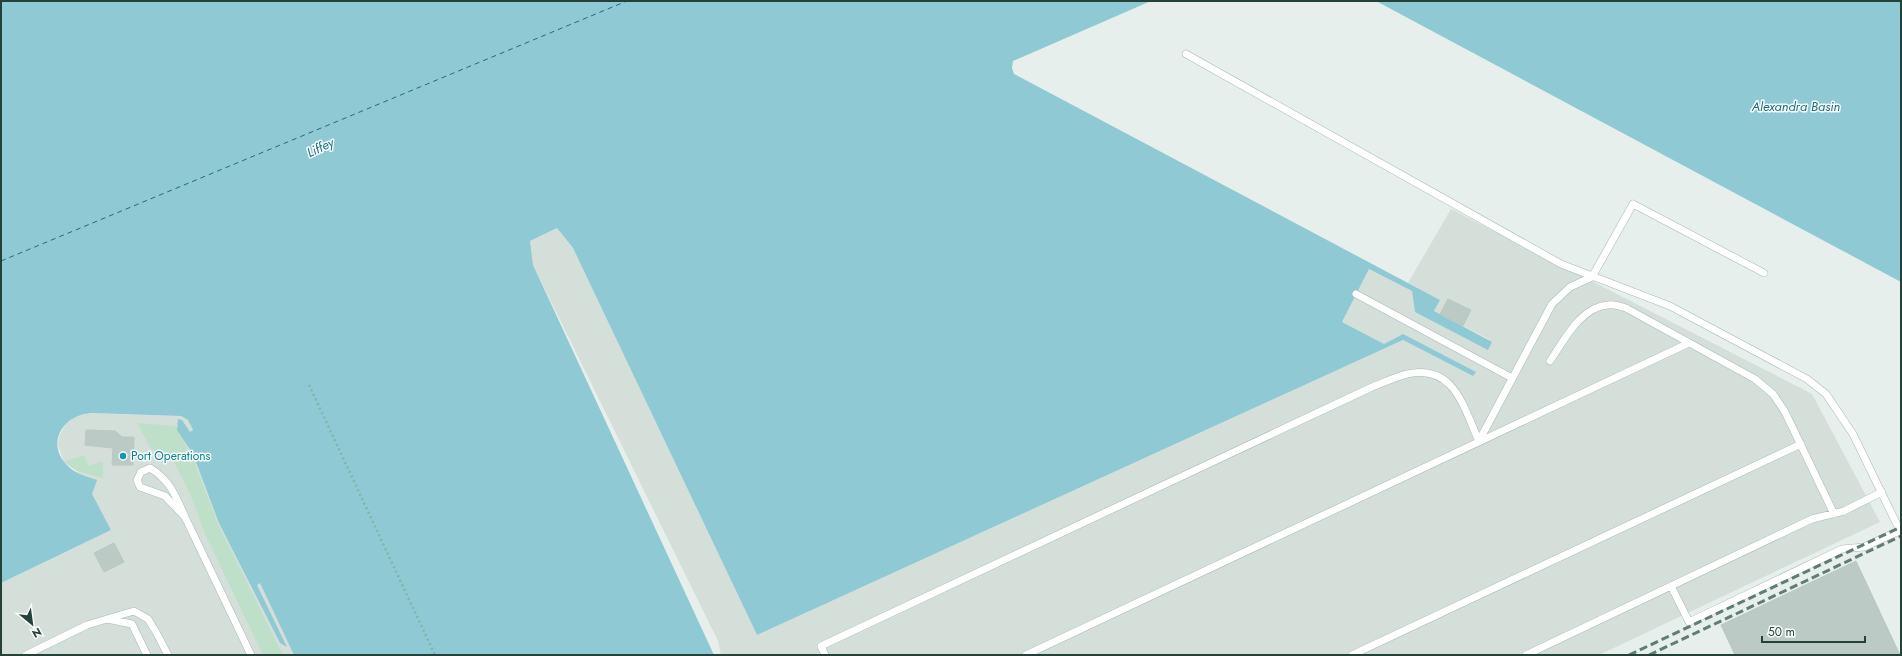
<svg xmlns="http://www.w3.org/2000/svg" width="1902" height="656" font-family="Jost,sans-serif">
<style>
.built{fill:#d4dfda}
.green{fill:#bfe0c8}
.water{fill:#8ec9d4}
.lines{fill:none;stroke-linecap:round;stroke-linejoin:round}
.ferry{stroke:#1c6f80;stroke-width:1;stroke-dasharray:5 4;stroke-linecap:butt}
.building{fill:#bbcac4;stroke:#b8c9c2}
.service-casing{stroke:#a8b8b2;stroke-width:8}
.path{stroke:#86b3a5;stroke-width:2.5;stroke-dasharray:2 3;stroke-linecap:butt}
.service{stroke:#fff;stroke-width:7}
.rail{stroke:#5f7d75;stroke-width:3;stroke-dasharray:8 4;stroke-linecap:butt}
.culture-dot{fill:#0f9aa8;stroke:#f7fbf9;stroke-width:1.5}
.labels{text-anchor:middle;stroke-width:3;stroke-linejoin:round;paint-order:stroke}
.culture-label{font-size:12px;fill:#0d838f;stroke:#f7fbf9;text-anchor:start}
.water-label{font-size:13px;font-style:italic;fill:#1c6f80;stroke:#f7fbf9}
</style>
<rect width="100%" height="100%" fill="#e6efeb"/>
<path class="built" d="M1451 209 1812 394 1880 522 1599 655H721L718 641 533 265 530 241 557 228 573 248 757 635 1403 340 1473 376 1403 334 1384 344 1342 322 1369 269 1412 291 1415 312 1492 341 1434 311 1440 300 1408 283Z
M82 413 181 416 188 420 224 494 298 655H1V583L111 530 77 471 64 462 58 445 59 437 66 423 74 416Z"/>
<path class="green" d="M137 423 176 426 194 461 218 524 283 655H263L206 536 190 494 172 458 151 449Z
M84 455 89 466 103 461V478L77 471 64 462Z"/>
<path class="water" d="M1 1H1151L1013 61 1012 68 1014 74 1440 300 1434 311 1492 342 1488 350 1415 312 1412 291 1369 269 1342 322 1384 344 1403 334 1476 372 1473 376 1403 340 757 635 573 248 557 228 530 241 533 265 714 655H294L260 583 257 585 287 647 280 643 277 637 219 523 193 454 177 430 178 419 182 420 190 432 193 430 188 420 181 416 91 413C61 415 45 446 69 467 76 474 88 477 97 480L92 494 111 530 1 583Z
M1376 1H1901V282Z"/>
<g class="lines">
<path class="ferry" d="M1 261 627 1"/>
</g>
<path class="building" d="M1448 299 1471 310 1463 326 1440 314Z
M86 430 115 431 122 437H134L133 465H112L113 448 85 445Z
M114 543 124 562 104 572 94 553Z
M1856 561 1900 655H1735L1721 625Z"/>
<g class="lines">
<g class="service-casing">
<path id="service" d="M1186 54 1561 264 1670 306 1807 379 1826 394 1853 434 1901 533
M1356 294 1512 378
M1550 361C1564 341 1580 307 1608 305 1614 304 1620 306 1626 308L1755 379 1773 394 1785 412 1834 514
M1479 441 1552 304 1570 287 1592 277 1633 204 1764 273
M185 517 165 496 140 487 137 480 141 472 150 468C170 480 176 496 185 517L251 655
M1671 586 1689 622 1842 549 1864 547 1901 530
M107 619 132 624 147 655
M26 655 87 625 134 611 148 619 156 632 168 655
M825 655 821 646 1372 387C1383 383 1395 377 1407 374 1455 364 1463 407 1479 441
M1026 655 1689 343
M1352 655 1801 444
M1526 655 1812 519 1844 511 1882 492"/>
</g>
<path class="path" d="M309 385 435 655"/>
<use href="#service" class="service"/>
<path class="rail" d="M1629 655 1901 527
M1649 655 1901 536"/>
</g>
<circle class="culture-dot" cx="123" cy="456" r="4"/>
<g class="labels">
<g class="culture-label">
<text x="131" y="460">Port Operations</text>
</g>
<g class="water-label">
<text x="1796" y="111">Alexandra Basin</text>
<text transform="translate(320 147) rotate(-25)" y="5">Liffey</text>
</g>
</g>
<rect width="1902" height="656" fill="none" stroke="#24423a" stroke-width="4"/>
<g transform="translate(32 624) rotate(151)" stroke="#f7fbf9" stroke-width="3" paint-order="stroke">
<path d="M0-3L7 15L0 10L-7 15Z" fill="#24423a"/>
<text y="-6" font-size="11" font-weight="bold" text-anchor="middle" fill="#24423a">N</text>
</g>
<path d="M1762 636v6h103v-6" fill="none" stroke="#24423a" stroke-width="2"/>
<text x="1768" y="636" font-size="12" fill="#24423a" stroke="#f7fbf9" stroke-width="3" paint-order="stroke">50 m</text>
</svg>
